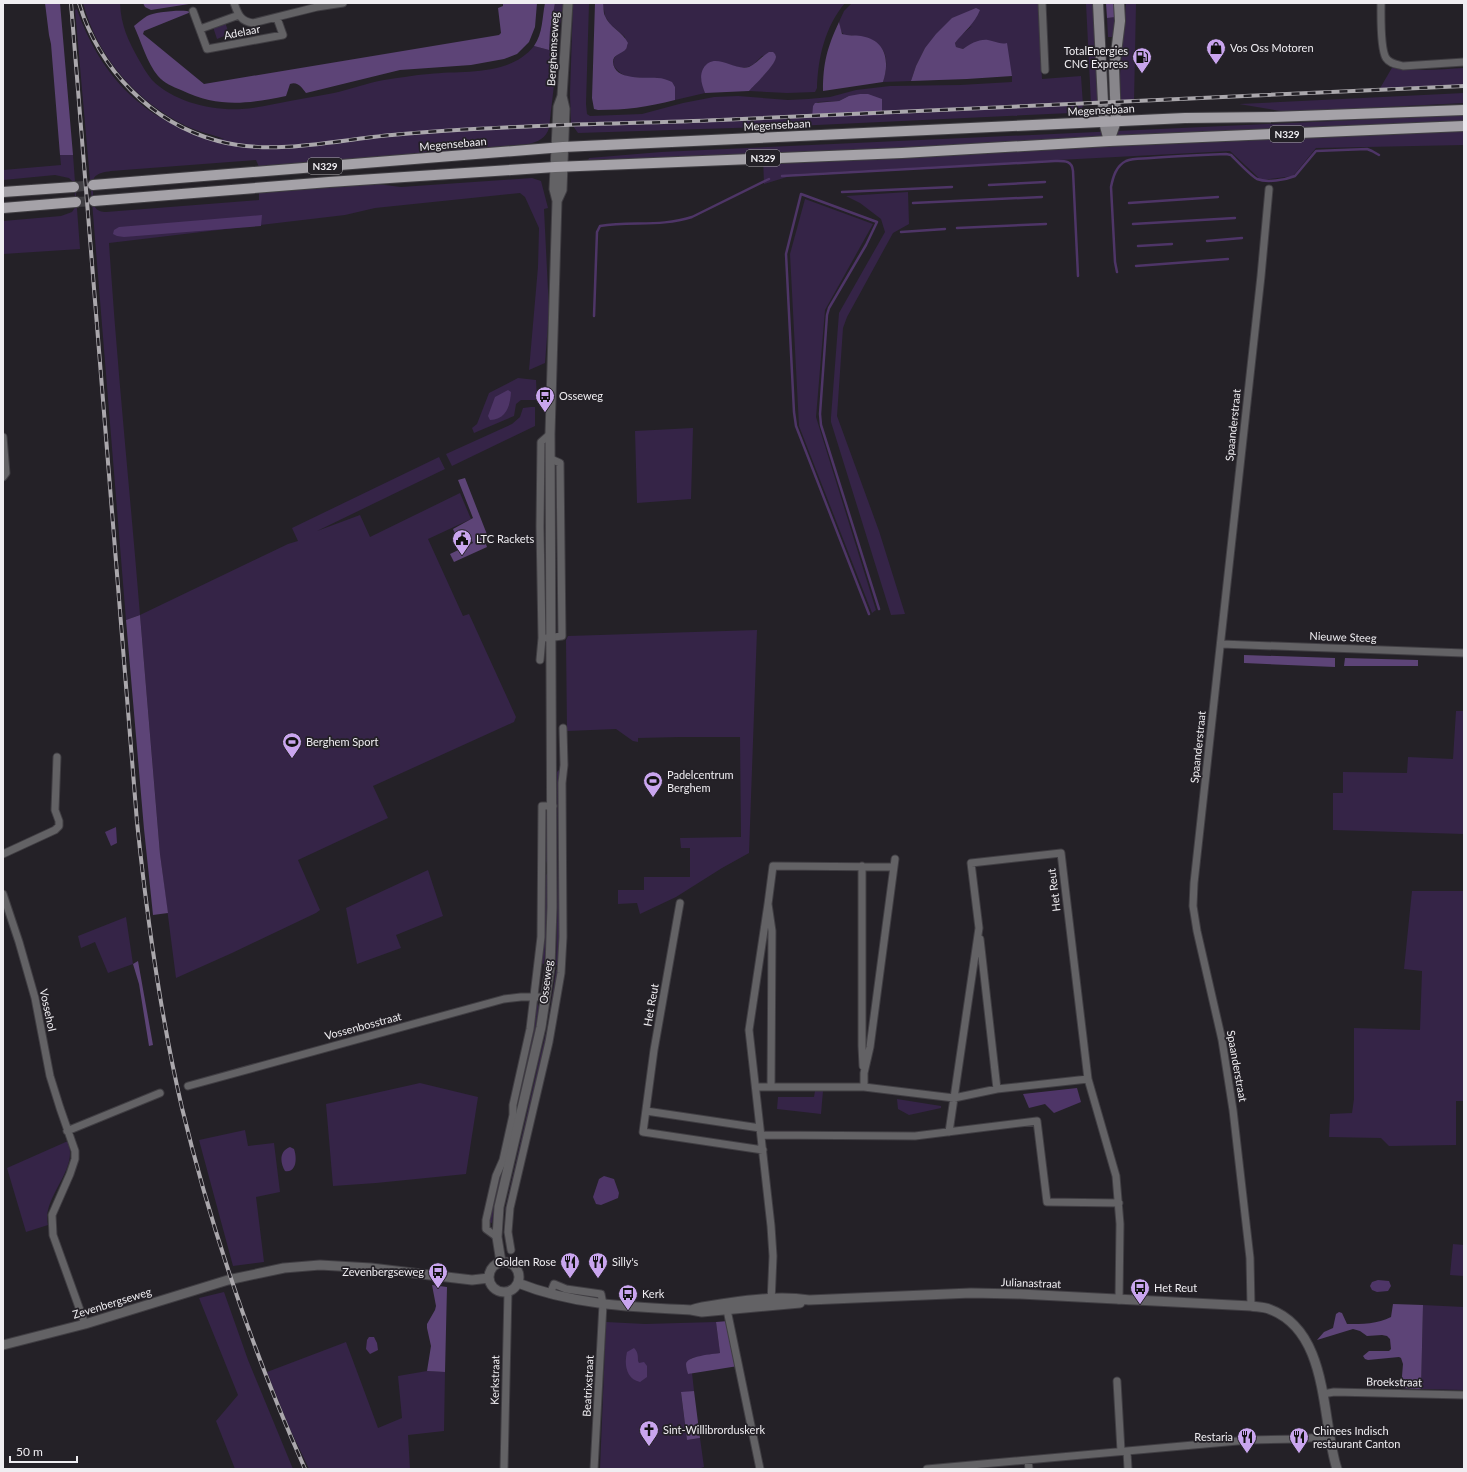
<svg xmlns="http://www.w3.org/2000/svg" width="1467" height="1472" font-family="Lato,sans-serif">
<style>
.green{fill:#352447;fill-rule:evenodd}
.forest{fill:#5d4477}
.water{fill:#4e3567}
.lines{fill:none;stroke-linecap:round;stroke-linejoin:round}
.stream{stroke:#4e3567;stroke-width:2.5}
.primary-tunnel{stroke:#424045;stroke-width:10;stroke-dasharray:10 5;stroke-linecap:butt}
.minor-casing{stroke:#403e43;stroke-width:9}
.tertiary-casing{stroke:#403e43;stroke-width:11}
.secondary-casing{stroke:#403e43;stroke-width:12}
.primary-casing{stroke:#403e43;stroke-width:12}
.minor{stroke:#636265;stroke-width:7}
.tertiary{stroke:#636265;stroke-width:9}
.secondary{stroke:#88868b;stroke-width:10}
.primary{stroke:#a5a2a8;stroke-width:10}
.rail-casing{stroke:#aaa7ac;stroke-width:4}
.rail{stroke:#242127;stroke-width:2.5;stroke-dasharray:8;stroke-linecap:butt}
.labels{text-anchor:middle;stroke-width:3.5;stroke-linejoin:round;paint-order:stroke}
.shield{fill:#242127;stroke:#b2b0b4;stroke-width:1}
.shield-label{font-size:10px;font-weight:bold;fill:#efedf1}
.street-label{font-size:11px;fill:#efedf1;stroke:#242127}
.poi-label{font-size:11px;fill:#efedf1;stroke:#242127;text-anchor:start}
</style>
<rect width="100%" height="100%" fill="#242127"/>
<path class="green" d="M83 3H120C121 26 128 40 139 60 143 67 147 74 152 80 174 102 212 111 242 109 258 108 274 104 290 101 304 98 320 96 334 93 351 89 367 83 384 80 399 78 414 75 429 74 464 70 509 77 534 46L549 50 550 30 555 3H563V12L558 32 557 59 549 128C546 138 538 142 528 144L259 167 256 160 111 171C105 172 97 173 94 178 92 181 93 203 95 207 97 211 102 212 106 212L259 200V193L377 184 401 187 532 178 541 181 548 208 544 209 549 311 545 363 529 370 538 267 539 228 525 197 520 193 375 208 345 215 109 243C117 367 130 491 140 615L288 544 298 541 292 528 439 457 445 469 317 531 360 515 370 537 460 493 471 519 428 539 463 616 469 614 516 717 514 722 373 786 388 818 298 860 320 910 316 913 232 953 176 978 160 854 140 615 126 620 93 214 75 10 77 9C89 45 111 81 141 104 151 113 163 119 175 125 190 132 207 138 224 139 212 134 198 132 186 126 137 102 97 57 83 3Z
M573 3H589L586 104 587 114 590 116 642 114 683 103 714 97 738 96 788 100 808 99 830 97 856 90 890 86 960 85 1012 82V76L1002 44 995 43 969 45 963 49 956 47 955 43 960 36 972 26 925 48 916 66 911 81 883 82C894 46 876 37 844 35L841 31 839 22 844 11 852 3H1038L1042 79 1081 76 1083 105 1081 112 1071 113 796 126 578 133 571 123 570 94ZM849 96 813 118V106L818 102 839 101Z
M603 3H845C825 27 818 57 817 88L815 92 787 93 749 91C756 83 776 65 776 55L762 56 754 64 748 67 741 68 734 66 704 67 701 78 705 93 675 100V87C664 84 652 79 641 78 638 77 635 78 632 78 623 76 607 66 616 56 618 53 623 51 626 49L625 37 610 24 605 16Z
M1086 3H1096L1100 104H1091Z
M1126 3H1136L1134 102 1121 103 1120 75Z
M1116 17 1113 37H1108L1107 18Z
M225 22 229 34 217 39 213 27Z
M1393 66C1415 73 1441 69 1464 68V85L1379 90Z
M1464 93V103L1287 112 1239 104Z
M1464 115V145L1316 148 1293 176 1261 180 1230 151 797 174 764 184 763 157 585 168 589 158 661 152Z
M60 155H73L80 249 3 254V221L61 216 72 212 76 206 74 187 73 182 69 178 55 175 3 180V170L61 165Z
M908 192 909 224 893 233 847 317 843 328 837 416 879 531 905 614 891 615 831 422V417L839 313 885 232 881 219 860 203 846 196Z
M805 199 873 224 825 310 816 417 876 610 872 613 799 426 790 254Z
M518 378 536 380 537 400H521L516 404 514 416 474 433 472 428 477 424 489 393Z
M531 407H535V426L452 466 446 454 512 424 520 417 523 408Z
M693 428 691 499 637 503 635 431Z
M757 630 749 853 722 868 676 897 640 914 637 903 618 904V890H644V877H690V848H681L680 838 741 837 740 737H680L638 738V742L633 741 616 729 567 731 566 640 568 636Z
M1456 711H1464V834L1333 830V793H1343V772L1407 773 1408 757 1453 759Z
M559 770 560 771V965H556C558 901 558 836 557 772Z
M545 812 547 813V815L548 860 546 863H544Z
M428 870 443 916 396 935 401 948 357 964 346 908Z
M544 872 548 876 547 939 544 964 541 963 543 952Z
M1412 891H1464V1101H1456V1145L1389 1146 1381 1138 1329 1137 1330 1114 1352 1113 1354 1099V1028L1420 1030 1422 971 1404 969Z
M126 917 133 964 108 973 95 942 81 948 78 936Z
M556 970H559C546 1051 526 1130 506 1210H505L540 1056 548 1025Z
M537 1003 539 1007 531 1056 517 1116 516 1106 536 1004Z
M420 1083 478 1097 466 1174 376 1183 333 1186 326 1104Z
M815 1091H823L821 1114 777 1109 778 1097H814Z
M897 1099 941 1106V1108L909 1115 898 1109Z
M245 1130 248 1146 274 1143 280 1192 256 1197 264 1262 233 1266 199 1140Z
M68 1141C69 1144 70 1149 70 1153 70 1177 42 1201 48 1225L26 1232 7 1168Z
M501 1170H503L494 1207 492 1223 489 1222 498 1178Z
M1453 1244 1464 1245V1276L1450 1275Z
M224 1292 248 1360 293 1469H235L216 1421 238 1395 199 1298Z
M1423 1305 1464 1307V1390L1421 1389Z
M606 1322 645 1324 716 1322 720 1353 692 1358 686 1364 688 1374 692 1373 694 1391 681 1393 687 1440 700 1438 704 1467 698 1469H600Z
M346 1342 378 1428 402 1418 398 1376 427 1371 445 1372 444 1431 408 1435 410 1469H309L289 1427 267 1372Z"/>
<path class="forest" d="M45 3H60L73 155H60L51 44 49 35Z
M143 3H189V4L151 10 145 7Z
M503 3H537L535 27 529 42 517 54 504 59 471 65 400 70 306 93C302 88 298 81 290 84L286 96C246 104 219 108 181 90 173 87 164 83 158 76 147 63 141 41 134 26 138 23 142 19 147 16 154 12 184 9 191 12L144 31 143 34 204 84 499 35 501 33 498 8 503 6Z
M545 3H555L550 30 549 50 534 46C543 33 542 18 545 3Z
M595 3H603C604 7 603 12 605 16 609 27 623 32 628 43 627 44 627 48 626 49 622 54 613 54 613 62 614 81 646 77 657 78 663 78 667 80 672 82L675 87V100C647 107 626 110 598 110L594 109 592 98Z
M1106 3H1118L1116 17 1107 18Z
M976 8 980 10C974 25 964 31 955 43L956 47 963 49C970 44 979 39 988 40 995 41 1000 45 1007 43L1012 76 967 79 911 81 916 66 925 48 936 34 952 18Z
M839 22 842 34C848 36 855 35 861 36 886 40 890 61 883 82L823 91C823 63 827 48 839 22Z
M769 52H773C775 54 776 55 776 57 775 66 755 84 749 91L705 93C702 85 699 77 703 69 714 50 734 72 749 67 756 64 762 56 769 52Z
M860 94H868L882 99V115L812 118 813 106 815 103 839 101 849 96Z
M465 478 488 537 484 539 487 547 454 562 450 554 473 543 467 531 456 536 453 529 473 518 458 480Z
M140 615 160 854 168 913 153 915 144 829 126 620Z
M1244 655 1335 658V667L1244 663Z
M1345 658 1418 660V666H1344Z
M138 961 153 1045 149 1046 139 984 133 964Z
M432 1285 447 1287 445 1372 427 1371 431 1346 427 1328V1324L435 1310 436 1306Z
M1393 1304 1423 1305 1421 1389 1401 1388 1403 1364 1401 1358 1399 1357 1368 1360 1365 1359 1363 1356 1369 1351H1389L1391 1349 1390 1339 1387 1336 1382 1335 1367 1336 1360 1331 1353 1329 1317 1340 1324 1332 1333 1328 1336 1314 1339 1312 1342 1313 1347 1324C1362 1324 1378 1324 1391 1317Z
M728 1321 738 1366 688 1374C687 1371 686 1367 686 1364 687 1356 713 1354 720 1353L716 1322Z
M694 1391 700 1438 687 1440 681 1392Z"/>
<path class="water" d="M262 215 261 226 124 237 117 236 113 234 114 230 119 227Z
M508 390 511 392C510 407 506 419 490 420L488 416 495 397Z
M116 827 117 843 111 846 105 832Z
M1077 1088 1081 1102 1054 1113 1045 1104 1029 1108 1023 1094Z
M290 1147 294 1149C297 1157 297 1173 285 1171 280 1163 279 1151 290 1147Z
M604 1176 614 1179 619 1193 618 1198 601 1205 596 1204 593 1197 599 1179Z
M1378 1280 1389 1281 1391 1286 1388 1291 1377 1292 1372 1290 1370 1286 1372 1282Z
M369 1337H374L377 1343 378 1350 370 1354 366 1349 367 1340Z
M634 1348C638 1352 638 1356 638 1361L639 1363 644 1362 647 1366V1377L640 1382C626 1379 624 1364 627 1352Z"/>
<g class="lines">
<path class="stream" d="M782 176 1055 161C1064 161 1072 160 1073 171L1078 276
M989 185 1045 182
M842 192 952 187
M913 203 1042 197
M1129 203 1218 197
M1133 224 1235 218
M957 228 1046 224
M901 232 945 229
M1207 241 1242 238
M1138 246 1172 244
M1136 266 1228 259
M1117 272 1115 262 1111 187C1113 177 1116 166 1126 161 1134 158 1143 159 1151 158 1176 156 1201 155 1226 154L1231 155C1238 162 1250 175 1257 179 1267 183 1285 180 1295 176L1316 151 1367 149 1372 151 1379 155
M594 316 597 232 600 226C632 221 661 227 692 217L769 179
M869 614 796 426 794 412 786 254 801 194 877 222 866 245 829 308 827 315 820 414 821 425 879 609"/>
<path class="primary-tunnel" d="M74 187 93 185
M76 202 94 201"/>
<g class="minor-casing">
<path id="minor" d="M234 3C238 14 240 21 253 23L317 7 343 3
M1042 3 1045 70
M1381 3C1381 15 1380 48 1386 58 1390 64 1396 64 1403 66L1464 62
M193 11 207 49 283 35 277 18
M200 29 239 15
M3 437 6 473 3 477
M547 638 562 636 560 463 551 459
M1221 644 1464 653
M540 660 542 638 540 527 541 442 550 434
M3 854 55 830 59 826V821L55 810 57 757
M862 866V1046L863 1066
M3 894 19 942 35 998 50 1076 60 1108 75 1151V1159L70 1174 52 1215 53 1235 85 1324
M680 903 654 1050 643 1132 763 1150
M768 904 749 1030 771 1226 773 1256 771 1303
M980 939 997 1089
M1088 1079 1116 1176 1120 1224 1119 1300
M188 1086 504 999 521 997H539
M756 1087H864L954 1098 997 1089 1088 1079 1061 853 971 863 979 928 949 1132
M771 1087 772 931 768 904 773 866 894 867
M864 1087V1073L870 1047 895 859
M646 1111 760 1128
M67 1131 160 1093
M761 1135 915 1136 1037 1121 1047 1202 1119 1203
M497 1237 486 1229V1220L496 1176 503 1160 513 1115V1105L530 1029 541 937 542 806H553
M511 1250 508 1232 510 1208 549 1042 561 973 563 937 562 783 564 765 563 728
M550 1294 554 1284 566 1289 601 1294 603 1304 594 1469
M726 1305 760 1469
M1251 1306 1250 1258 1233 1110 1222 1040 1197 931 1193 906 1194 883 1261 276 1269 189
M1117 1381 1121 1451
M1323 1394 1334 1392 1464 1395
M1127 1451 1128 1469
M1028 1460 1029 1469
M504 1469 508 1292
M927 1469 1249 1440 1300 1439 1329 1436"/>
</g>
<g class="tertiary-casing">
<path id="tertiary" d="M557 201 562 190 565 109 562 96 568 3
M501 1262 497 1237 499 1207 541 1027 550 967 552 907 550 434 557 201 554 189 558 107 562 96
M489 1277a15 15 0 1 1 30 0a15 15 0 1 1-30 0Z
M518 1283C573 1305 632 1307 691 1310L702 1312 800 1303
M691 1310C703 1306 715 1305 728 1303 755 1299 782 1296 809 1300L971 1293 1020 1294 1251 1306C1257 1307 1264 1307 1269 1309 1330 1331 1321 1420 1337 1469
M3 1345 85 1324 228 1280 284 1268 320 1265 371 1268 472 1280 489 1278"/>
</g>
<g class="secondary-casing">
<path id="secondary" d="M1098 3 1104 122 1109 141
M1109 141 1116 121 1114 69 1120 21 1119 3"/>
</g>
<g class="primary-casing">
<path id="primary" d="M93 185 563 147 1185 118 1273 117 1464 110
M3 192 74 187
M94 201 329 182 555 167 902 153 1109 141 1464 126
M3 208 76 202"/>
</g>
<use href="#minor" class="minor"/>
<use href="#tertiary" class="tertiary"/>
<use href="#secondary" class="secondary"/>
<use href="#primary" class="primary"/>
<g class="rail-casing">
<path id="rail" d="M71 3 137 822C147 918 160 1014 182 1108 212 1232 253 1352 305 1469
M79 3C99 69 151 123 218 141 275 156 334 140 392 135 440 130 489 128 538 126 598 123 659 123 720 120 968 109 1216 97 1464 86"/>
</g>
<use href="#rail" class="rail"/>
</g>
<defs>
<g id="shop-pin" transform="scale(1)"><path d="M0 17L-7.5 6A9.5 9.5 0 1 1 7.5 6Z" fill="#c9a5ee" stroke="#242127"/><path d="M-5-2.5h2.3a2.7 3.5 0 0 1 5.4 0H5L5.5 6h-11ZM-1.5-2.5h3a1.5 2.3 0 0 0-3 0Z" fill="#111"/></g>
<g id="fuel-pin" transform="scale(1)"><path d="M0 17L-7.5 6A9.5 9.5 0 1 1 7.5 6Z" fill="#c9a5ee" stroke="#242127"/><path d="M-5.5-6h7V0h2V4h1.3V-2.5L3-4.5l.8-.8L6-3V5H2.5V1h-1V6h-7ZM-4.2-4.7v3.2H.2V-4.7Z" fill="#111"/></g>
<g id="bus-pin" transform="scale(1)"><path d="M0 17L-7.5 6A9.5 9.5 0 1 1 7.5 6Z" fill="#c9a5ee" stroke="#242127"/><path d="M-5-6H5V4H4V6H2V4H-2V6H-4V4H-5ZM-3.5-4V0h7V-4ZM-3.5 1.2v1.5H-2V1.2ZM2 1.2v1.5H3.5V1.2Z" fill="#111"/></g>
<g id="civic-pin" transform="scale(1)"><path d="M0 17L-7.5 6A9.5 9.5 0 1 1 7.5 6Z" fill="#c9a5ee" stroke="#242127"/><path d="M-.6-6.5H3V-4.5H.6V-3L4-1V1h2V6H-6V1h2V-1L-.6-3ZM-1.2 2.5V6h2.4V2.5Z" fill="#111"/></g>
<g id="stadium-pin" transform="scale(1)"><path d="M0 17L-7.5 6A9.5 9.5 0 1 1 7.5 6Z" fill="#c9a5ee" stroke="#242127"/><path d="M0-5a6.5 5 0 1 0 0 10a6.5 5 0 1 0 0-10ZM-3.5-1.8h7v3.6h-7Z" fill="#111"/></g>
<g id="restaurant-pin" transform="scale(1)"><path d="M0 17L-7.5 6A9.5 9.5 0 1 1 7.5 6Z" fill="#c9a5ee" stroke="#242127"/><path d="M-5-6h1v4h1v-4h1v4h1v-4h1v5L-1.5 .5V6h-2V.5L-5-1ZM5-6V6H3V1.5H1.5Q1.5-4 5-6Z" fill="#111"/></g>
<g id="church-pin" transform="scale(1)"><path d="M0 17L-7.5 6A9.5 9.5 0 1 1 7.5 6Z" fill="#c9a5ee" stroke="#242127"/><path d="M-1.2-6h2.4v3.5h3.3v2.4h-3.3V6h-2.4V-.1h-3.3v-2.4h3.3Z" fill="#111"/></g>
</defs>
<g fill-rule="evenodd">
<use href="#shop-pin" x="1216" y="48"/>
<use href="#fuel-pin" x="1142" y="57"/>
<use href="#bus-pin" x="545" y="396"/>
<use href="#civic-pin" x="462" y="539"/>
<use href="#stadium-pin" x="292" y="742"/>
<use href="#stadium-pin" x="653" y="781"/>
<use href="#restaurant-pin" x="570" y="1262"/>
<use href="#restaurant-pin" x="598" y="1262"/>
<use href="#bus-pin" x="438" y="1272"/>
<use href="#bus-pin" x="1140" y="1288"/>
<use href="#bus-pin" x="628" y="1294"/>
<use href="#church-pin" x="649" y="1430"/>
<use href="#restaurant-pin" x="1247" y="1437"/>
<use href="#restaurant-pin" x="1299" y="1437"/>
</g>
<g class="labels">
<g class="shield">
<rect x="1270" y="126" width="34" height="16" rx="3"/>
<rect x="746" y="150" width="34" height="16" rx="3"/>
<rect x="308" y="158" width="34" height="16" rx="3"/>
</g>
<g class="shield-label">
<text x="1287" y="138">N329</text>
<text x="763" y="162">N329</text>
<text x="325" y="170">N329</text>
</g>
<g class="street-label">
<text transform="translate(242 32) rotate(-11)" y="4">Adelaar</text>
<text transform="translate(553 49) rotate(-87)" y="4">Berghemseweg</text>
<text transform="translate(1101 110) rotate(-3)" y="4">Megensebaan</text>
<text transform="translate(777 125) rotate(-3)" y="4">Megensebaan</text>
<text transform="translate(453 144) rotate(-5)" y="4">Megensebaan</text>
<text transform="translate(1233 425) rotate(-84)" y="4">Spaanderstraat</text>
<text transform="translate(1343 637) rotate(2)" y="4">Nieuwe Steeg</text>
<text transform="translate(1198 747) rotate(-84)" y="4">Spaanderstraat</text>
<text transform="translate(1054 890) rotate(-97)" y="4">Het Reut</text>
<text transform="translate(546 982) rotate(-83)" y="4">Osseweg</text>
<text transform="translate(651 1005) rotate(-80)" y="4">Het Reut</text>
<text transform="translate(48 1010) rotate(78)" y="4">Vossehol</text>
<text transform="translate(363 1026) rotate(-15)" y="4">Vossenbosstraat</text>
<text transform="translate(1237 1066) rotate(80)" y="4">Spaanderstraat</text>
<text transform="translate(1031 1283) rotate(2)" y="4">Julianastraat</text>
<text transform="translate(112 1303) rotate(-17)" y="4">Zevenbergseweg</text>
<text transform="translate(495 1380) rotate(-89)" y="4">Kerkstraat</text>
<text transform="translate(1394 1382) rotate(1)" y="4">Broekstraat</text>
<text transform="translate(588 1386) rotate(-87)" y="4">Beatrixstraat</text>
</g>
<g class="poi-label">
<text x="1230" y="52">Vos Oss Motoren</text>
<text x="1128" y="55" text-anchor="end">TotalEnergies<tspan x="1128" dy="13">CNG Express</tspan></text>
<text x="559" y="400">Osseweg</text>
<text x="476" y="543">LTC Rackets</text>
<text x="306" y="746">Berghem Sport</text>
<text x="667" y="779">Padelcentrum<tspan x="667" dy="13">Berghem</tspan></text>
<text x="556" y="1266" text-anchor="end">Golden Rose</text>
<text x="612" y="1266">Silly's</text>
<text x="424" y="1276" text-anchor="end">Zevenbergseweg</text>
<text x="1154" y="1292">Het Reut</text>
<text x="642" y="1298">Kerk</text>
<text x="663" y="1434">Sint-Willibrorduskerk</text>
<text x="1313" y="1435">Chinees Indisch<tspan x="1313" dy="13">restaurant Canton</tspan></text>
<text x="1233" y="1441" text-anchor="end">Restaria</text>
</g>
</g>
<rect width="1467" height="1472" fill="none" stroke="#efedf1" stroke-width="8"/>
<path d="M10 1456v6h67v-6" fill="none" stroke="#efedf1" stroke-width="2"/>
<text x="16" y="1456" font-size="12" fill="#efedf1" stroke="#242127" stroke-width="3" paint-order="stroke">50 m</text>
</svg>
